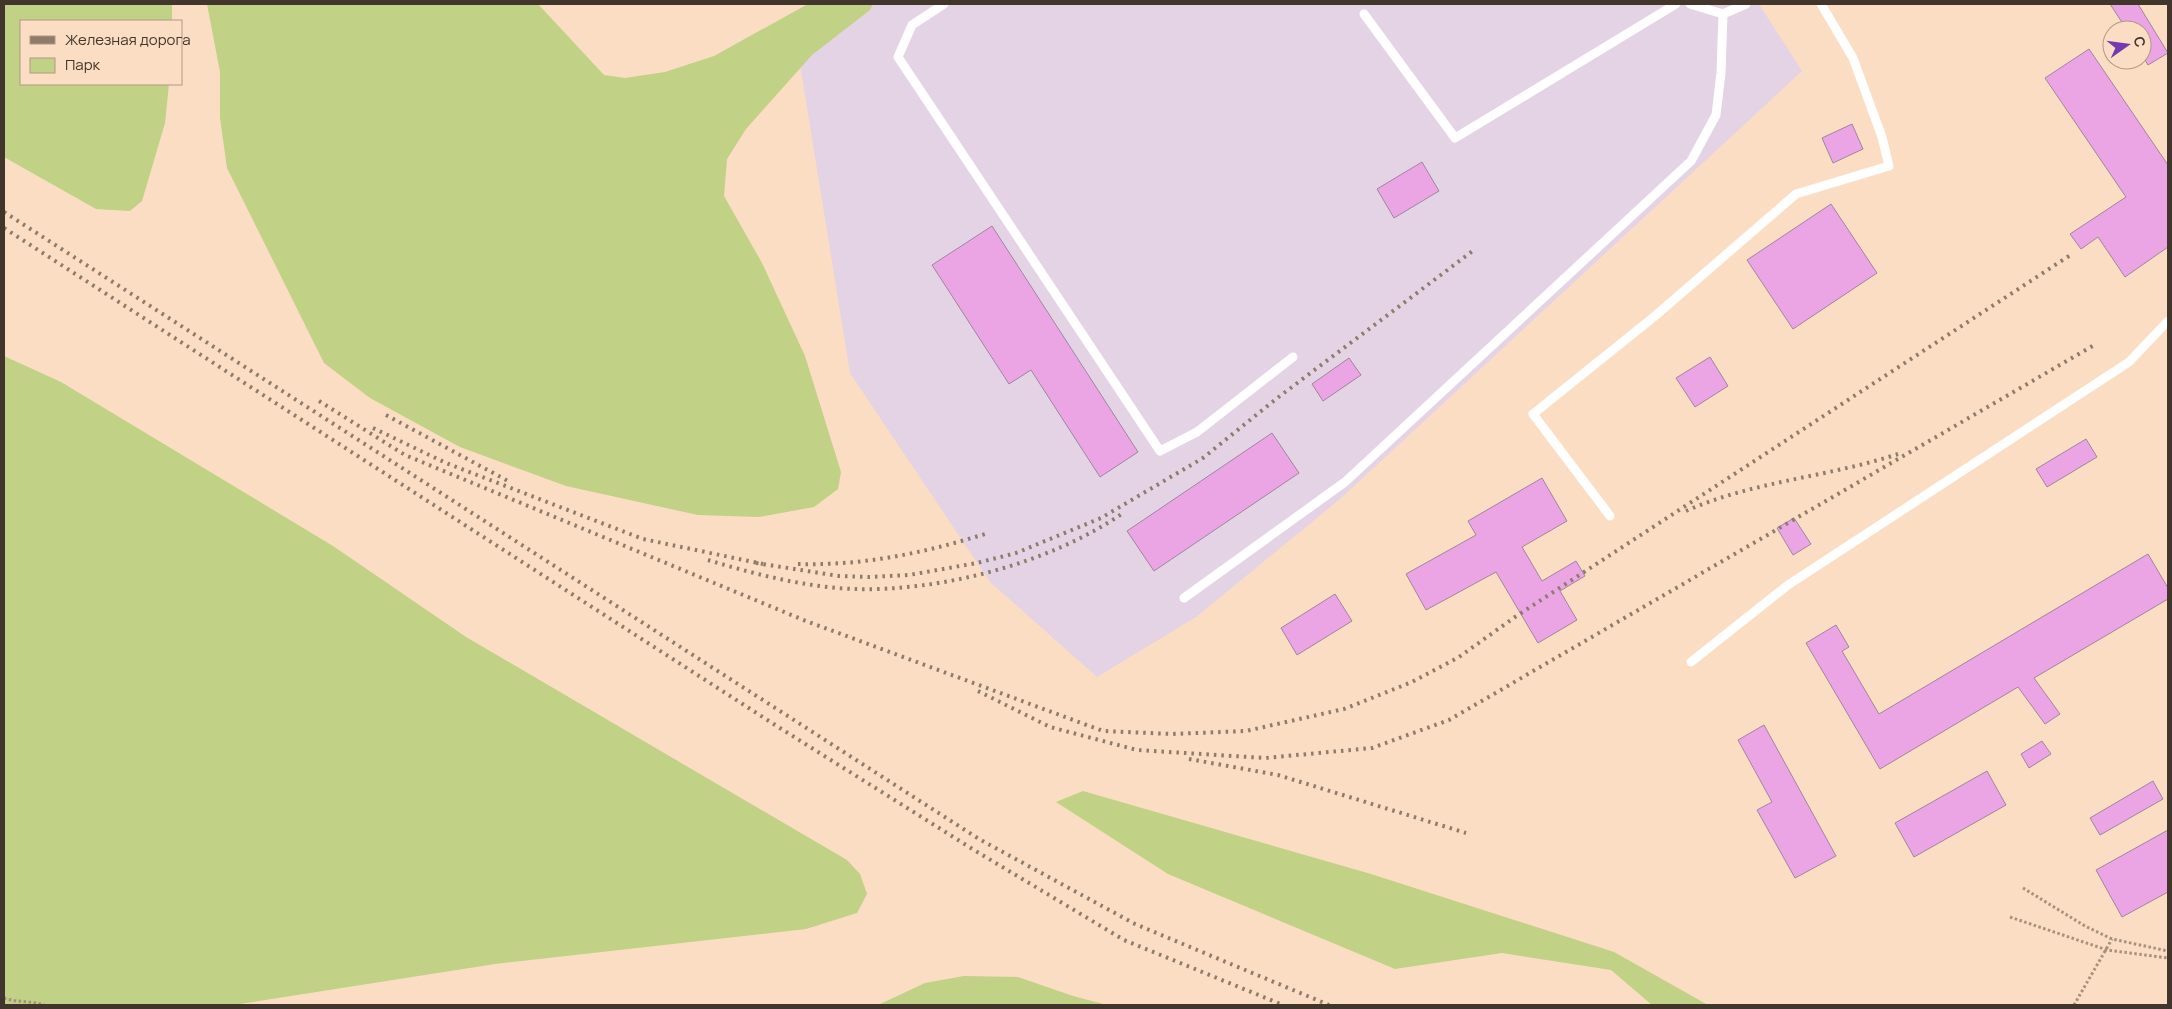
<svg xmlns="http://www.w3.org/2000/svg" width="2172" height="1009" font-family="Manrope,sans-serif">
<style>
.industrial{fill:#e4d3e4}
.green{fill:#c1d185}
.building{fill:#eba5e4;stroke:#a0859d}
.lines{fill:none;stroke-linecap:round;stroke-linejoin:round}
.path{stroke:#a6917e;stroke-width:3;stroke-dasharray:2.5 2.5;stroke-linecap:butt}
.lane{stroke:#fff;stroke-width:9}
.rail{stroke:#8e7b6a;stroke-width:4;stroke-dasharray:2.5 5;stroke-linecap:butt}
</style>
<rect width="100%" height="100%" fill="#faddc3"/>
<path class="industrial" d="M869 4H1759L1802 71 1340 499 1196 617 1097 677 990 582 850 373 799 58Z"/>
<path class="green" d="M4 4H172V21H21V84H169L165 123 142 201 130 211 96 209 4 157Z
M207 4H538L604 75 625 78 665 72 714 56 808 4H873L870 10 812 55 746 129 727 159 724 196 762 263 805 356 841 472 838 489 814 507 759 517 698 515 566 486 460 447 370 398 324 363 227 168 220 118V72Z
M4 356 61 382 333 546 466 637 847 860 860 874 867 894 857 913 806 929 495 964 233 1005H4Z
M1083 791 1371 874 1614 952 1708 1005H1652L1611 970 1502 953 1395 969 1168 874 1056 802Z
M964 976 1018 977 1073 996 1107 1005H878L925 983Z"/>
<path class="building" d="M2110 4H2138L2168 53 2148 65 2142 55V30H2127Z
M2089 49 2168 165V247L2125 277 2098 237 2081 249 2070 234 2126 197 2045 78Z
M1852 124 1863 149 1833 163 1822 138Z
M1422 162 1439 191 1394 218 1377 189Z
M1831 204 1877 273 1793 329 1747 260Z
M992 226 1138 452 1100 477 1031 370 1009 384 932 265Z
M1710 357 1728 386 1695 407 1676 378Z
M1349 358 1361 375 1323 401 1312 384Z
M1272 433 1299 473 1154 571 1127 531Z
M2086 439 2097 457 2047 487 2036 469Z
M1542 478 1567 521 1522 547 1542 581 1576 561 1585 576 1560 591 1577 620 1538 643 1496 572 1426 610 1406 574 1476 535 1468 521Z
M1794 518 1811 544 1793 555 1777 528Z
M2148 554 2168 588V599L2034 678 2060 714 2045 724 2018 687 1880 769 1806 643 1836 625 1849 647 1842 651 1879 714Z
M1335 594 1352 621 1297 655 1281 628Z
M1764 725 1836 856 1795 878 1757 810 1772 802 1738 740Z
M2042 741 2051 754 2029 768 2021 754Z
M1987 771 2006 805 1914 857 1895 823Z
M2153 781 2163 799 2100 835 2090 818Z
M2168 830V892L2122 917 2096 870Z"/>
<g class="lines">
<path class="path" d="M2023 888 2085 926 2112 939 2168 951
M2010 917 2107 950 2168 958
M4 998C17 1003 30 1000 44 1005
M2074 1005 2112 939"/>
<path class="lane" d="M944 4 912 25 898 57 1160 451 1197 432 1293 357
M1690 4 1723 14 1746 4
M1364 14 1455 138 1676 4
M1610 516 1533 414 1655 316 1796 194 1889 166 1882 137 1853 58 1821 4
M1184 598 1345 482 1691 161 1716 115 1721 73 1723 14
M1691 662 1788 585 2129 362 2168 321"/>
<path class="rail" d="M4 212 979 839 1135 924 1329 1005
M4 228 772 723 974 850 1124 940 1283 1005
M319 401 405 455 806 621 1103 731 1172 734 1246 731 1344 709 1412 682 1459 657 1515 617 2072 254
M386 415 508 481
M373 428 446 463 643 539 763 564
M1686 511C1753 481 1829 477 1898 454
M708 560C754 574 805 587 853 589 940 592 1051 563 1123 513
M756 563 839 576 869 577 909 575 977 563 1016 553 1101 518 1203 458 1276 399 1474 250
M798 564C862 566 924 553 985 534
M978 691 1050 727 1137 750 1265 758 1372 748 1449 720 2096 344
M1189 759 1278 775 1466 833"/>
</g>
<rect width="2172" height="1009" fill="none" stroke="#42362c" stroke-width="10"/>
<rect x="20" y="20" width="162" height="65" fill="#faddc3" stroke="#b09a87"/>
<rect x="30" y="36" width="25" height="8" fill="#8e7b6a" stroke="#b09a87"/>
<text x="65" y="45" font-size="15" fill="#42362c">Железная дорога</text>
<rect x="30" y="58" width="25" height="15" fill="#c1d185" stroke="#b09a87"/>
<text x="65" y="70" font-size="15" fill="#42362c">Парк</text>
<g transform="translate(2127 45) rotate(76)"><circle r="24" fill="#faddc3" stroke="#b09a87"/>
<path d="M0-4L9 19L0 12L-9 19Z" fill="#7539af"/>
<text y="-8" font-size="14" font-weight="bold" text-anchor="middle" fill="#42362c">С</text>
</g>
</svg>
